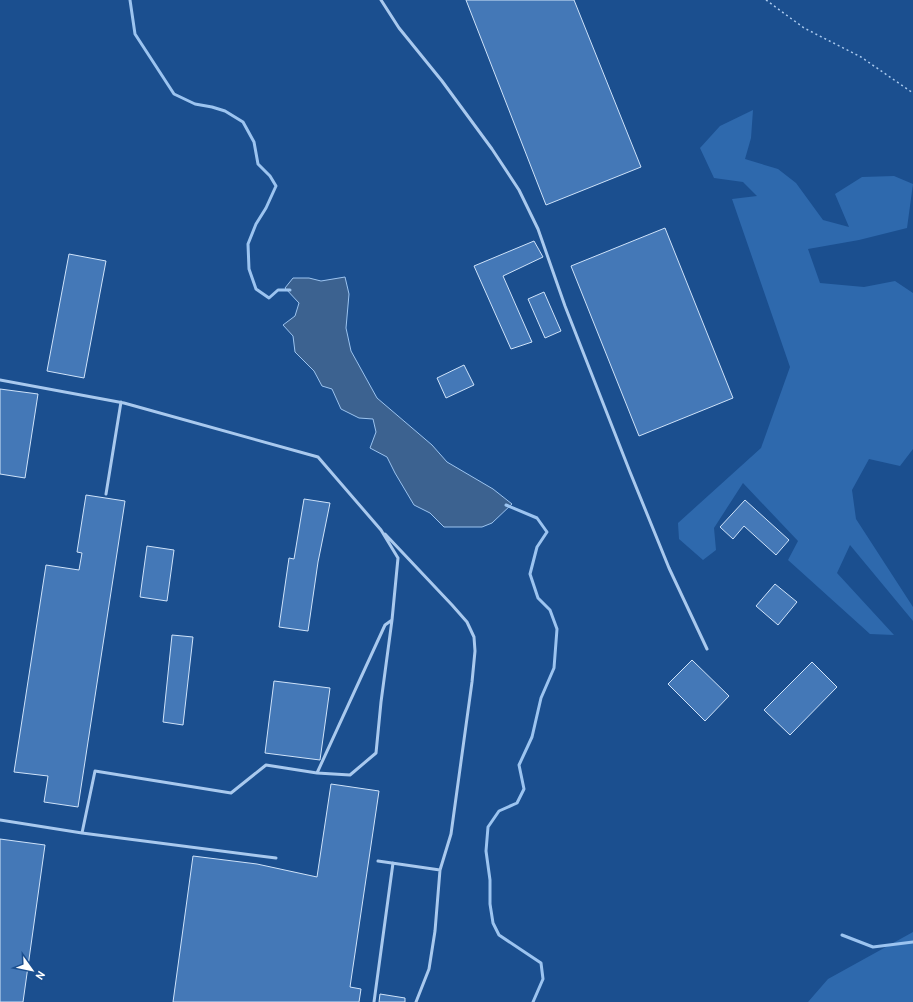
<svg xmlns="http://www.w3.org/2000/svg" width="913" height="1002" font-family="Overpass,sans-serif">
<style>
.green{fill:#2e69ad}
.water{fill:#3c6290;stroke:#9cc4f0}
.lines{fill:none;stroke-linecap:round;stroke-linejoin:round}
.stream{stroke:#9cc4f0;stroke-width:3}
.building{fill:#4478b7;stroke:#cfe3fa}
.path{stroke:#a9c9ee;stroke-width:1.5;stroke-dasharray:2 3;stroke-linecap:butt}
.service{stroke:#a9c9ee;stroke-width:3}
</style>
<rect width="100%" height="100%" fill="#1b4f8f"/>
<path class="green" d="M753 110 751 138 745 159 778 169 796 183 823 220 849 227 835 194 862 177 894 176 913 184 907 228 859 240 808 249 820 283 864 287 895 281 913 293V449L900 466 869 459 852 490 856 519 913 607V621L850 545 837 573 894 635 870 634 788 560 798 541 743 483 714 528 716 550 703 560 679 539 678 523 761 448 790 367 732 199 757 196 743 182 714 178 700 148 720 126Z
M913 932V1002H808L828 979Z"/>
<path class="water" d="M345 277 349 294 346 328 351 351 377 398 432 445 447 462 493 489 512 504 492 523 482 527H444L430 513 414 505 395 473 387 457 370 448 376 432 373 419 359 418 341 409 332 389 322 386 314 371 295 352 293 336 283 325 295 316 299 303 285 288 293 278H309L321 281Z"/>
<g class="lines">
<path class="stream" d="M130 0 135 34 174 94 195 104 212 107 225 111 243 122 254 142 258 164 270 176 276 186 266 208 256 224 248 244 249 269 256 289 269 298 278 290H290
M506 505 537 518 547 532 537 547 530 574 538 598 550 610 557 629 554 668 541 698 532 737 519 765 524 789 517 803 499 811 488 827 486 851 490 880V904L493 923 499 935 541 963 543 979 533 1002
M842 935 873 947 913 942"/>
</g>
<path class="building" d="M466 0H574L641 167 546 205Z
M665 228 733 398 639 436 571 266Z
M534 241 543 257 503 276 532 342 511 349 474 266Z
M69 254 106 261 84 378 47 371Z
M544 292 561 331 545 338 528 299Z
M464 365 474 385 446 398 437 378Z
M0 389 38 394 25 478 0 474Z
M86 495 125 501 78 807 44 802 48 776 14 772 46 565 79 570 82 553 77 552Z
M304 499 330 503 318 562 308 631 279 627 289 558 294 559Z
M745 500 789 540 776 555 744 526 733 539 720 527Z
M147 546 174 550 167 601 140 597Z
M775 584 797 602 778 625 756 606Z
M172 635 193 637 183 725 163 722Z
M692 660 729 696 705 721 668 684Z
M812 662 837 687 790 735 764 710Z
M274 681 330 688 320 760 265 753Z
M331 784 379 791 350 987 361 989 359 1002H173L193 856 257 864 317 877Z
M0 839 45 845 23 1002H0Z
M380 994 405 998V1002H379Z"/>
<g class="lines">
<path class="path" d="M766 0 804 28 861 57 913 93"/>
<path class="service" d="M381 0 399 28 442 81 492 149 519 190 538 229 565 306 630 472 669 568 707 649
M0 380 124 403 318 457 381 530 398 558 392 620 385 625 317 773
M106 494 121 402
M385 534 452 605 467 622 474 637 475 651 472 682 451 834 440 870 435 931 429 969 416 1002
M0 820 82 833
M276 858 82 833 95 771 231 793 266 765 317 773 350 775 376 753 381 702 392 620
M378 861 440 870
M374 1002 393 863"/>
</g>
<g transform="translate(32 970) rotate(123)" stroke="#1b4f8f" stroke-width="3" paint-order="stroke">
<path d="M0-3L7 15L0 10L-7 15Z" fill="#ffffff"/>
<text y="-6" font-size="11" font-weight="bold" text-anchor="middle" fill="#ffffff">N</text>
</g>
</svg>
